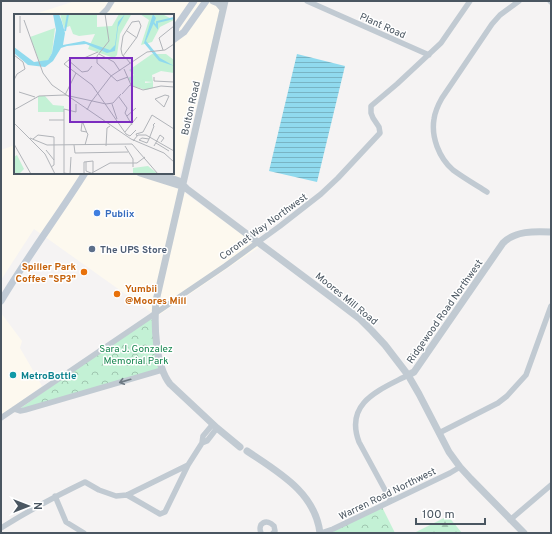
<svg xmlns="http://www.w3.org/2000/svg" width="552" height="534" font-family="Overpass,sans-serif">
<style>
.commercial{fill:#fdf9ef}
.forest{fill:url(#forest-firs)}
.park{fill:url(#park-crowns)}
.water{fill:url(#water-rules)}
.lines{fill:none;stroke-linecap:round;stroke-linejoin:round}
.minor{stroke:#c1cad2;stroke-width:5.5}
.tertiary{stroke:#c1cad2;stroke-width:7}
.secondary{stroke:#c1cbd6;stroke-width:7}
.oneway{stroke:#6e7983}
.shop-dot{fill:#3f7fe0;stroke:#fff;stroke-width:1.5}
.service-dot{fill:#5c6f8a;stroke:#fff;stroke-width:1.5}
.food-dot{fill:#e8710a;stroke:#fff;stroke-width:1.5}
.culture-dot{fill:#0f9aa8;stroke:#fff;stroke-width:1.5}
.labels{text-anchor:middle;stroke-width:3;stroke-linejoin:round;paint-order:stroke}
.street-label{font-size:10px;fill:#4a5661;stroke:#fff}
.shop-label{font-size:10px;font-weight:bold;fill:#366cbe;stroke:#fff;text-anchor:start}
.service-label{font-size:10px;font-weight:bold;fill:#4e5e75;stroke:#fff;text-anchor:start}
.food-label{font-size:10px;font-weight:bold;fill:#c56008;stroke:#fff;text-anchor:end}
.park-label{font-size:10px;fill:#17864f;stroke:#fff}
.culture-label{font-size:10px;font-weight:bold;fill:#0d838f;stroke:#fff;text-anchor:start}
.inset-river{fill:none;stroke:#90daee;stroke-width:2}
.inset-road{fill:none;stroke:#b1b4b9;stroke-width:1}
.view{fill:#7b2cbf;fill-opacity:0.15;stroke:#7b2cbf;stroke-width:2}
.inset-edge{fill:none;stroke:#4a5661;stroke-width:2}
</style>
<defs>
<pattern id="forest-firs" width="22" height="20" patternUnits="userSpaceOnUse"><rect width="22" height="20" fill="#c3f1d5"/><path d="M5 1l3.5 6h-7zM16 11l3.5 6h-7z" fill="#a0c6b0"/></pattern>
<pattern id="park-crowns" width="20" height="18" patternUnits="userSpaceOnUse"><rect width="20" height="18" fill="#c3f1d5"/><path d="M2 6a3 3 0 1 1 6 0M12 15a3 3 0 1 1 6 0" fill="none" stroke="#a0c6b0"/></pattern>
<pattern id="water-rules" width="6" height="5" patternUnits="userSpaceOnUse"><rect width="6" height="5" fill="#90daee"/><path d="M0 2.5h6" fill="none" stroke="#78b4c4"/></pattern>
</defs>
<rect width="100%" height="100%" fill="#f5f3f3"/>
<path class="commercial" d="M75 1H222L177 187 259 247 159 315 152 313 34 229 1 280V150L15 145V173H173V15H32Z
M1 313 22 341 20 348 42 386 1 416Z"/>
<path class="forest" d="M448 516 462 533H414Z"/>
<path class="park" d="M155 313 162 370 18 410Z
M382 507 395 533H317Z"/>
<path class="water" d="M297 54 345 66 317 182 269 171Z"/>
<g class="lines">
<path class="minor" d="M307 1 429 55
M550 1 551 2
M101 15 107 9 112 1
M487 192C476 185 464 178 453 170 439 158 431 137 434 119 435 112 438 105 442 98L492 24 500 15 519 1
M14 409 20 411 25 410 162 370
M1 418 225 266 280 226 321 194 338 178 380 133 379 127 373 118 371 113V106L397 84 441 43 470 1
M439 433 498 403 507 396 526 375 551 306
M202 443 203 436 213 424
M127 495 160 514 165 512 188 465
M55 496 66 522 84 533
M391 501 359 442C344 402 380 390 408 375
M510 520 551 485
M1 528C28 511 56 496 85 482L99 490 116 496 127 495 188 465 202 443 207 441 217 428
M261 533C257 523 267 518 274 526L275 531 273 533
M321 533 333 529 450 473 460 467"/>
<path class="tertiary" d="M213 1 218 3 223 9
M225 1 156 301C154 324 155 365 170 384L217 428 240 447
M140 173 178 185
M157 173 179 181 187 189 335 300 360 319 372 331 385 345 408 375 419 394 449 452 460 467 471 479 524 533
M408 375 414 372 503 243C515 231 534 231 551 232
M247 451C278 472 315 492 320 533"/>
<path class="secondary" d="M174 39 176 27 194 1
M173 40 184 32 206 1
M1 301C27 257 58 216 85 173"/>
</g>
<defs><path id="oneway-shaft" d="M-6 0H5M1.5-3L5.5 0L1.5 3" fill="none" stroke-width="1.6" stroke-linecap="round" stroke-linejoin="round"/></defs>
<use class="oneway" href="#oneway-shaft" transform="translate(125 381) rotate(164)"/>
<circle class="shop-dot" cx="97" cy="213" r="4"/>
<circle class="service-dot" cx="92" cy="249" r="4"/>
<g class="food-dot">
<circle cx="84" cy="272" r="4"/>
<circle cx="117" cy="294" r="4"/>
</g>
<circle class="culture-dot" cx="13" cy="375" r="4"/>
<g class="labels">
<g class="street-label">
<text transform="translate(383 25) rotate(24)" y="4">Plant Road</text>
<text transform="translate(190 108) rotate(-77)" y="4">Bolton Road</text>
<text transform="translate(263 226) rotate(-36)" y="4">Coronet Way Northwest</text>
<text transform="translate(347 298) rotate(39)" y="4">Moores Mill Road</text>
<text transform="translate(444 311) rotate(-55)" y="4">Ridgewood Road Northwest</text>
<text transform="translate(387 493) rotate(-26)" y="4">Warren Road Northwest</text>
</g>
<g class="shop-label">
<text x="105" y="217">Publix</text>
</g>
<g class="service-label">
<text x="100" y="253">The UPS Store</text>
</g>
<g class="food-label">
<text x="76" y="270">Spiller Park<tspan x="76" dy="12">Coffee "SP3"</tspan></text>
<text x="125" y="292" text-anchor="start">Yumbii<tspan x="125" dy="12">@Moores Mill</tspan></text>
</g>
<g class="park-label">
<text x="136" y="352">Sara J. Gonzalez<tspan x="136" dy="12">Memorial Park</tspan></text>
</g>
<g class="culture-label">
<text x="21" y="379">MetroBottle</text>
</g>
</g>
<g transform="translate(14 14)">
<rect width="160" height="160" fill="#f5f3f3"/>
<path d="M46 0H83V13L98 12 105 0H123L117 1 106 20 103 41 100 44 74 35 81 20 65 22 59 20 56 12 50 14ZM126 0H148L160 6 146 13 138 28 127 31 135 6ZM41 14 38 39 34 46 26 49 16 23ZM138 40H152L160 46V59L147 57 138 61 139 68 126 67 115 56ZM24 82H31L39 91 50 92V98H24Z" fill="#c3f1d5"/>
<path d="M134 152 144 160H119V154Z" fill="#c3f1d5"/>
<path d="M122 60 126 67 131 65V69L139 68V74L132 76 119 72 114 64ZM3 141 10 155 5 160H0V143Z" fill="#c3f1d5"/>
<path d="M39 0H45L48 8 51 19 49 31 70 27 96 36 101 31 104 8 111 0 104 13 101 37 93 39 72 30 53 32 47 34 39 47 31 53 14 51 0 39V33L20 48 34 46 38 39 42 16ZM139 0 142 4 132 27 146 44 160 52 145 47 130 29Z" fill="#90daee"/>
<path class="inset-river" d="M139 8 143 13V8L160 4M51 17 54 0"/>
<path class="inset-road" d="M91 0 95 27 83 42V49L103 67 114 63M6 2V19M10 6 29 59 38 71 117 125 150 139 160 148M113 17 123 24M149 36 145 24 160 12M84 38 70 44H57L50 50 78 71 112 120 116 122 122 116M85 40 100 48 106 57M0 41 9 48 11 55 3 60 0 66M109 42 123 23 127 12 125 7 118 8 109 22 107 35 108 40 109 42 112 44 116 49M54 46 68 58 74 57 78 52M110 55 117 71M140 63V67L160 68M5 78 21 83M108 80 116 71 129 76 147 72 160 73M51 81 62 59M151 81 155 82 150 93 141 85ZM105 83 113 94 111 99 118 111M98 90 103 105M0 96 25 82 51 81 92 90 99 89 107 80M73 96 77 88 97 62 133 38 151 36 160 30M113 102 122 94M35 106H50M0 109 31 140 41 160M111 118 123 103M123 122 122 120 129 118 138 101 160 115M16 124 33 131 118 130 144 160M19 125 24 121 40 123V151L37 153M135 125 128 124 125 126 133 129 135 125 140 112 139 111 141 109M119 127 124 121H132L160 137M142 129 155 137M0 130 17 160M60 131 61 139 114 138M71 131 74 120 73 119 69 109H68L67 117 73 118M92 132 93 114 96 112M111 132 119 145V153M140 132 146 121 150 124 147 128M32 136 40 146M72 148V157L77 159M50 159 56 160 57 143M50 160V95L62 98V90M72 160 70 159V148L79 147V158M76 160 96 149H123L131 143"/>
<path class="view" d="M56 44H118V108H56Z"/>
<rect width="160" height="160" class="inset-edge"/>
</g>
<rect width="552" height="534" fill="none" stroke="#4a5661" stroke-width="4"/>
<g transform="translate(28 506) rotate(90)" stroke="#ffffff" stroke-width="3" paint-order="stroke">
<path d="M0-3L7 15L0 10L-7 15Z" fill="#4a5661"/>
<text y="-6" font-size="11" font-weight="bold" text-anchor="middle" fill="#4a5661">N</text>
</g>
<path d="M416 518v6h69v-6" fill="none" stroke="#4a5661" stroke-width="2"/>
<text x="422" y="518" font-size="12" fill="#4a5661" stroke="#ffffff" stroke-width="3" paint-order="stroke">100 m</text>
</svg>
